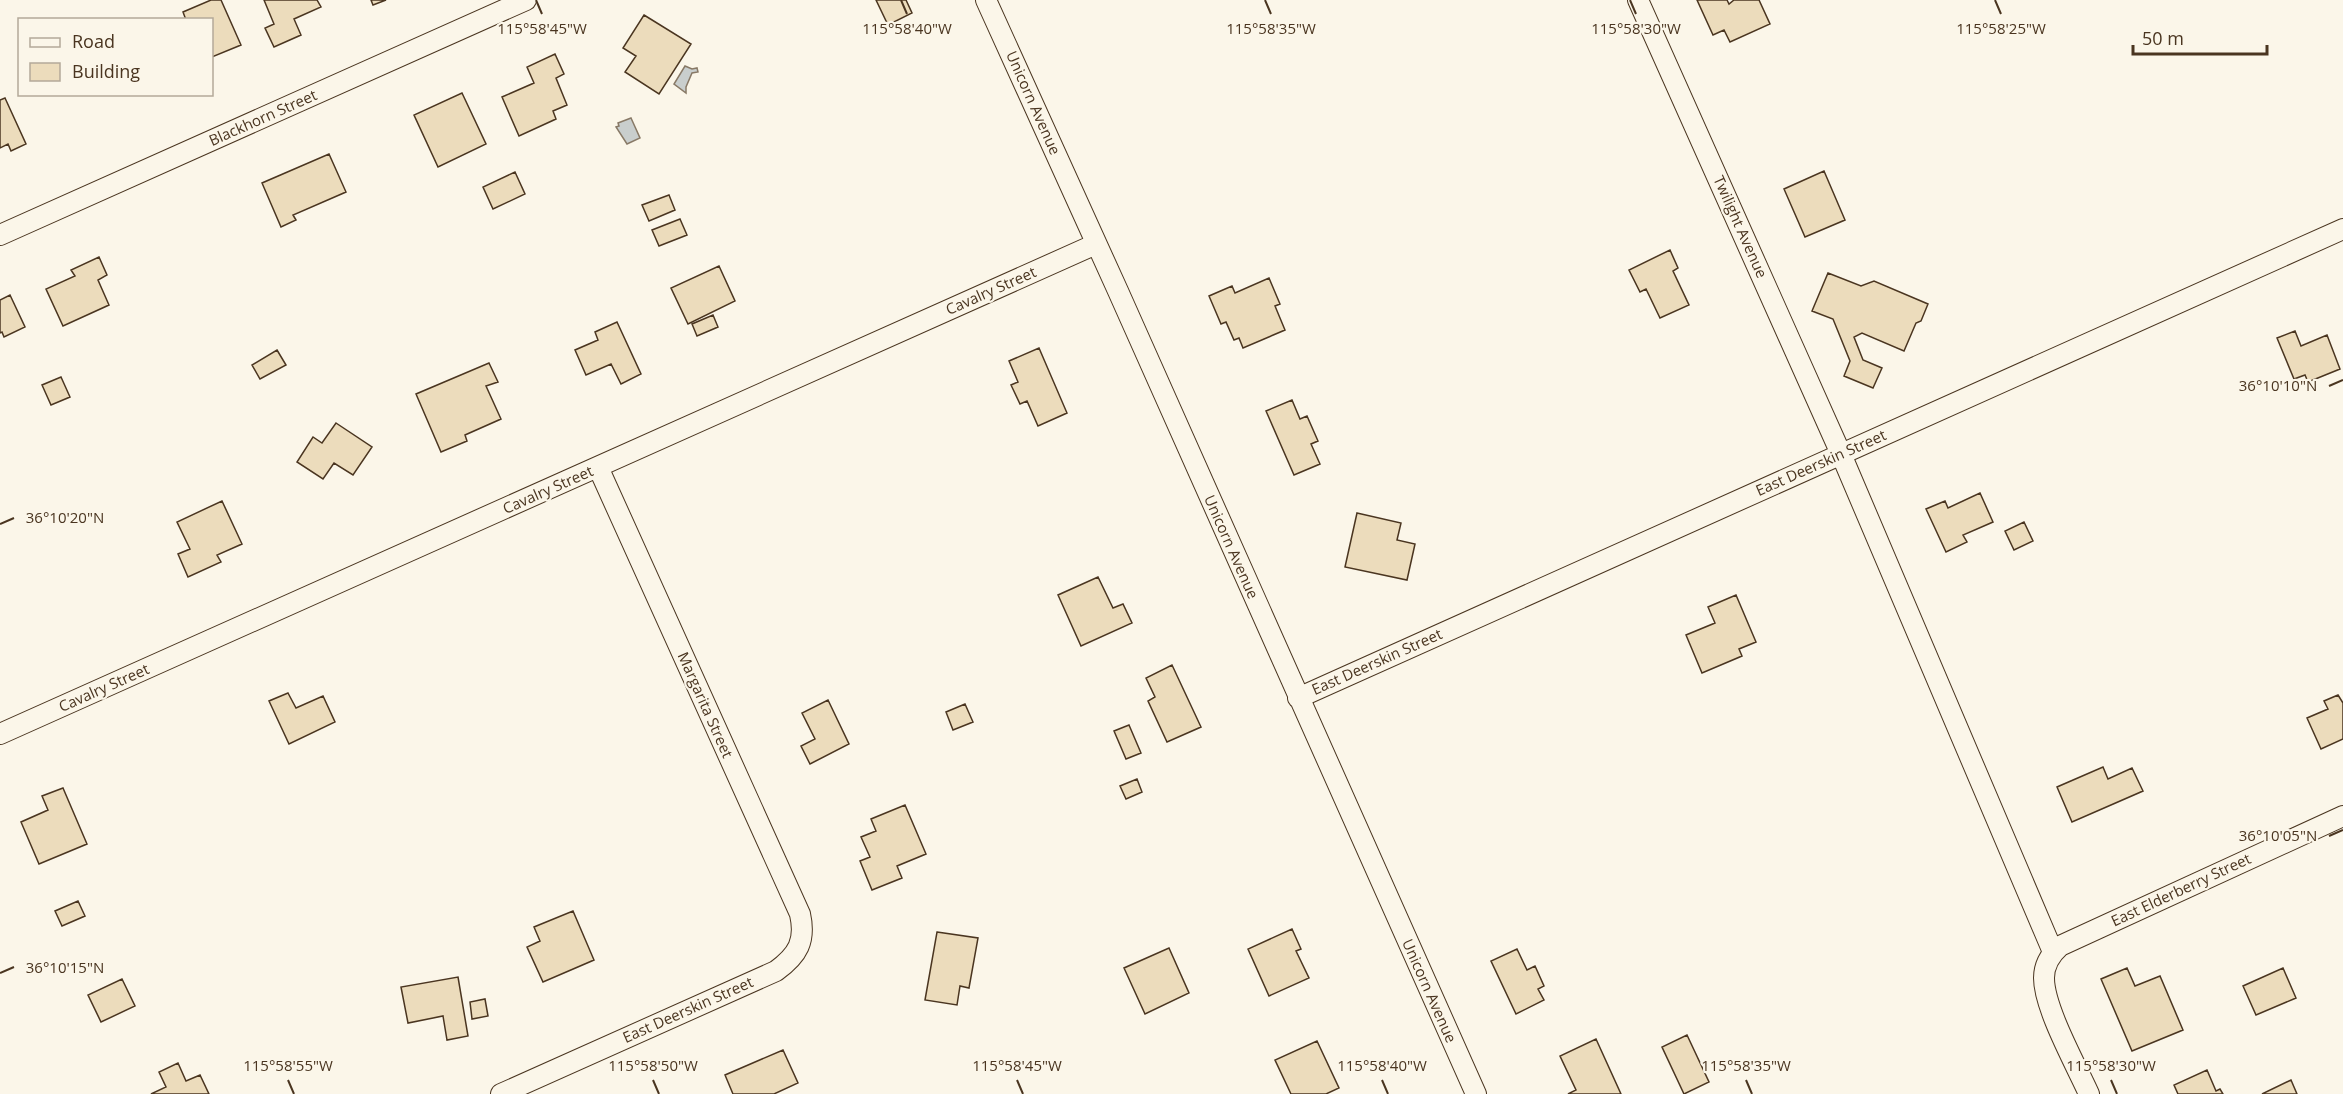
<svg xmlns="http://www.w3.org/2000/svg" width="2343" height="1094" font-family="'Open Sans',sans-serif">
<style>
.water{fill:#c9cecd;stroke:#887966;stroke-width:1.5}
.building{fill:#ecdcbc;stroke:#4a3520;stroke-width:1.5}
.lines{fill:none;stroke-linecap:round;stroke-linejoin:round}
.minor-casing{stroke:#4a3520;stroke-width:22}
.minor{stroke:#fbf6e9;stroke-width:20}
.ticks{fill:none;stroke:#4a3520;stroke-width:2}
.labels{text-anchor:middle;stroke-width:4.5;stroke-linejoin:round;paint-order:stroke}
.street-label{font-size:15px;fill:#4a3520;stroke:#fbf6e9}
.ticks-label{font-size:15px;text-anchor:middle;fill:#4a3520;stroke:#fbf6e9;stroke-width:4.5;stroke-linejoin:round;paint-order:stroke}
</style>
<rect width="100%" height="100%" fill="#fbf6e9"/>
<path class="water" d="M685 66 692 69 697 68 698 72 692 73 686 87V93L674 84Z
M631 118 640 138 627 144 616 127 619 126 618 123Z"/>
<path class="building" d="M211 0H221L241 45 212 57V20H186L183 12Z
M264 0H317L321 7 294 19 301 35 274 47 265 28 274 24Z
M371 0H386L373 5Z
M876 0H906L912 13 888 25Z
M1697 0H1727L1729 4 1734 0H1759L1770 24 1730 42 1724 30 1713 35Z
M644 15 691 44 659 94 625 72 636 56 623 48Z
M555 54 564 74 556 78 567 105 553 111 556 119 519 136 502 97 534 83 527 67Z
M462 93 486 144 438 167 414 115Z
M5 98 26 144 11 151 8 144 0 148V100Z
M329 154 346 192 293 215 296 220 281 227 262 183Z
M1824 171 1845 220 1805 237 1784 189Z
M515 172 525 194 493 209 483 187Z
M669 195 675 210 649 221 642 205Z
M680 219 687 235 659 246 652 230Z
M1670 250 1678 268 1673 271 1689 305 1660 318 1646 289 1640 292 1629 270Z
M99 257 107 275 98 280 109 305 63 326 46 289 75 276 71 270Z
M719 266 735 301 688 324 671 288Z
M1828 273 1861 286 1874 281 1928 304 1921 321 1916 323 1904 351 1862 333 1854 337 1863 360 1882 368 1873 388 1844 376 1850 361 1833 319 1812 311Z
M1269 278 1280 304 1275 306 1285 330 1243 348 1239 338 1234 340 1226 322 1221 324 1209 296 1232 286 1235 293Z
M10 295 25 327 4 337 2 332 0 333V300Z
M713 315 718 327 697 336 692 324Z
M617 322 641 374 621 384 611 364 586 375 575 350 598 340 595 332Z
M2295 331 2301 346 2327 335 2340 369 2308 382 2305 375 2294 379 2277 338Z
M1039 348 1067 413 1038 426 1027 401 1020 404 1011 385 1018 382 1009 361Z
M277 350 286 365 260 379 252 365Z
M489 363 498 382 486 386 501 419 465 435 467 441 441 452 416 394Z
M61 377 70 397 51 405 42 385Z
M1292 400 1300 419 1307 416 1318 441 1311 444 1320 464 1294 475 1266 411Z
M336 423 372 447 353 475 334 463 323 479 297 462 313 437 322 443Z
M1980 493 1993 522 1963 535 1967 542 1946 552 1926 509 1945 501 1948 508Z
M222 501 242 544 217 555 221 562 188 577 178 554 190 549 177 522Z
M1357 513 1401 523 1397 540 1415 544 1407 580 1345 567Z
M2024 522 2033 541 2014 550 2005 531Z
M1098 577 1113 608 1123 604 1132 623 1081 646 1058 595Z
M1736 595 1756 642 1739 649 1742 656 1702 673 1686 635 1715 623 1708 607Z
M1172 665 1201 727 1167 742 1148 701 1155 697 1146 678Z
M288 693 296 708 323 696 335 722 289 744 269 701Z
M2338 695 2343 703V739L2321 749 2307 718 2328 709 2324 701Z
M828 700 849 744 810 764 801 746 815 739 802 713Z
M965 704 973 722 953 730 946 712Z
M1129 725 1141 753 1126 759 1114 731Z
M2103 767 2108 779 2132 768 2143 791 2072 822 2057 787Z
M1137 779 1142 792 1126 799 1120 786Z
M63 788 87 844 39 864 21 822 48 810 42 796Z
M905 805 926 854 897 866 902 878 872 890 860 861 870 857 861 837 876 831 871 819Z
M78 901 85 916 62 926 55 911Z
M573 911 594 960 543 982 527 947 540 941 534 927Z
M1292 929 1301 949 1296 951 1309 978 1269 996 1248 949Z
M937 932 978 938 969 988 960 986 957 1005 925 1000Z
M1169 948 1189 993 1145 1014 1124 968Z
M1517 949 1527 970 1535 966 1544 986 1538 989 1544 1000 1516 1014 1491 961Z
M2127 968 2135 986 2160 976 2183 1030 2132 1051 2101 979Z
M2283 968 2296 998 2256 1015 2243 986Z
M458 977 468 1036 447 1040 443 1016 408 1023 401 987Z
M122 979 135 1006 101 1022 88 995Z
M485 999 488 1016 472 1019 470 1002Z
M1687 1035 1709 1082 1684 1094 1662 1047Z
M1596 1039 1621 1094H1568L1576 1090 1560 1056Z
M1317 1041 1339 1088 1326 1094H1291L1275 1060Z
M783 1050 798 1083 774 1094H733L725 1075Z
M178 1063 186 1081 200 1075 209 1094H151L166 1087 159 1072Z
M2207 1070 2216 1091 2220 1089 2223 1094H2178L2174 1085Z
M2291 1080 2297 1094H2262Z"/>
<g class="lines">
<g class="minor-casing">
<path id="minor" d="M986 0 1118 291 1476 1094
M1638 0 1841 454 2053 952
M0 235 526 0
M1298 698 2343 229
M0 734 1096 244
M501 1094 776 971C798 955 806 941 800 914L598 467
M2089 1094C2076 1065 2044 1008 2044 978 2044 965 2051 954 2060 946L2343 816"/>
</g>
<use href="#minor" class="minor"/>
</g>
<path class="ticks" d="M536 0 542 14M901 0 907 14M1265 0 1271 14M1630 0 1636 14M1995 0 2001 14M2329 386 2343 380M0 524 14 518M2329 836 2343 830M0 973 14 967M288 1080 294 1094M653 1080 659 1094M1017 1080 1023 1094M1382 1080 1388 1094M1746 1080 1752 1094M2111 1080 2117 1094"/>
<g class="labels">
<g class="street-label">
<text transform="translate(1033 103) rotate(66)" y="5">Unicorn Avenue</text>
<text transform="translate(263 118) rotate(-24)" y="5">Blackhorn Street</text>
<text transform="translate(1740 227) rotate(66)" y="5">Twilight Avenue</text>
<text transform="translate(991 291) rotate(-24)" y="5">Cavalry Street</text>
<text transform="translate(1821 463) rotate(-24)" y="5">East Deerskin Street</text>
<text transform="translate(548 490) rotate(-24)" y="5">Cavalry Street</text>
<text transform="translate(1231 547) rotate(66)" y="5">Unicorn Avenue</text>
<text transform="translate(1377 662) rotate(-24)" y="5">East Deerskin Street</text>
<text transform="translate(104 688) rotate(-24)" y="5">Cavalry Street</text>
<text transform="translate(705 705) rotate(66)" y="5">Margarita Street</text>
<text transform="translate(2181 890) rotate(-25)" y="5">East Elderberry Street</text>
<text transform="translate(1429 991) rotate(66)" y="5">Unicorn Avenue</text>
<text transform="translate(688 1010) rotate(-24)" y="5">East Deerskin Street</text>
</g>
</g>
<g class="ticks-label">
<text x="2001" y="34">115°58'25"W</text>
<text x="542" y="34">115°58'45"W</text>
<text x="907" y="34">115°58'40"W</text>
<text x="1271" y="34">115°58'35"W</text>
<text x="1636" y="34">115°58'30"W</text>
<text x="2278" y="391">36°10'10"N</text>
<text x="65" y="523">36°10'20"N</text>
<text x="2278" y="841">36°10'05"N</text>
<text x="65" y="973">36°10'15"N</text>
<text x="288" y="1071">115°58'55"W</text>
<text x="653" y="1071">115°58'50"W</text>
<text x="1017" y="1071">115°58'45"W</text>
<text x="1382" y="1071">115°58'40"W</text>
<text x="1746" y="1071">115°58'35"W</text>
<text x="2111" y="1071">115°58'30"W</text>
</g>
<rect x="18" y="18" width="195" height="78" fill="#fbf6e9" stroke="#b4a999" stroke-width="1.5"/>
<rect x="30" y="38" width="30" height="9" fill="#fbf6e9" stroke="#b4a999" stroke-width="1.5"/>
<text x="72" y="48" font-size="18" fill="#4a3520">Road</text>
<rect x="30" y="63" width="30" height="18" fill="#ecdcbc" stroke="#b4a999" stroke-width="1.5"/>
<text x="72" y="78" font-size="18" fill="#4a3520">Building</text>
<path d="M2133 45v9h134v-9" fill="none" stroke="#4a3520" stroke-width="3"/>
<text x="2142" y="45" font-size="18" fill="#4a3520" stroke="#fbf6e9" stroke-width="4.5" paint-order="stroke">50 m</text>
</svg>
